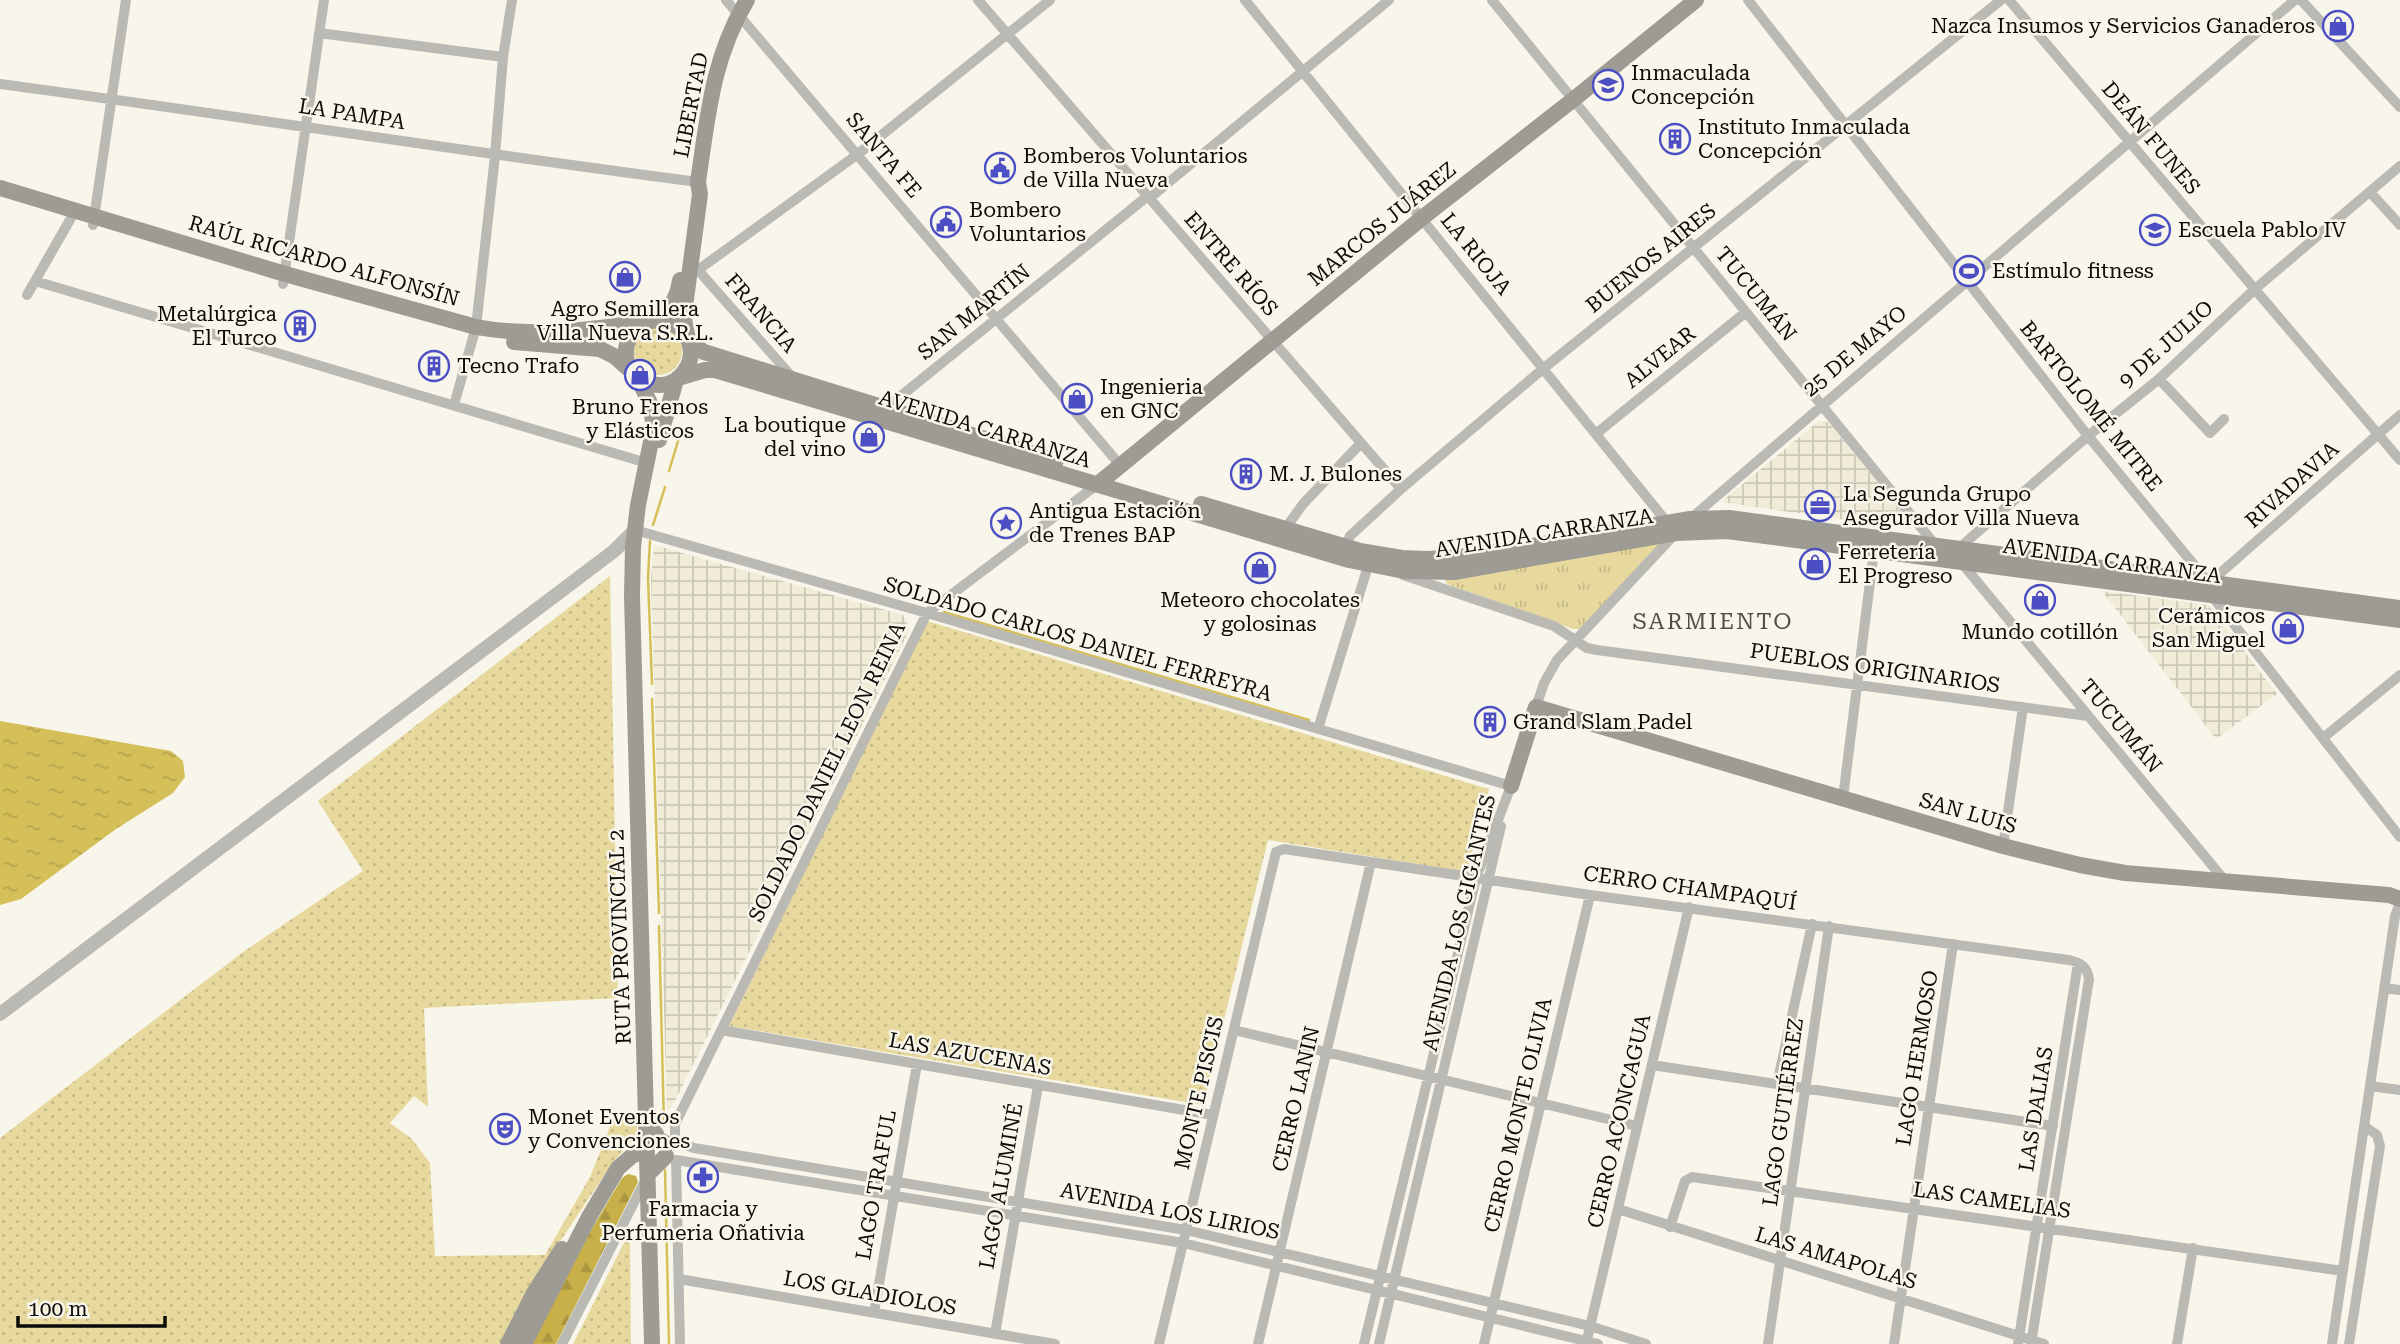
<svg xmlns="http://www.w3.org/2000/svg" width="2400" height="1344" font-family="'Roboto Serif',serif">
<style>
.industrial{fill:url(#industrial-grid)}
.grass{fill:url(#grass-dots)}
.forest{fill:url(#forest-firs)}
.park{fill:url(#park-tufts)}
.water{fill:url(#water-ripples)}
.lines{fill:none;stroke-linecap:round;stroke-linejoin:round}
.stream{stroke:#d5bf59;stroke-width:2.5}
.minor{stroke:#bab9b4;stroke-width:10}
.tertiary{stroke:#bab9b4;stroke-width:14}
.secondary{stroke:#9d9b94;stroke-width:16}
.labels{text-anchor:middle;stroke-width:5;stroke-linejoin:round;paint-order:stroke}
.poi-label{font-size:21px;fill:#0c0b08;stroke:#f8f6ea;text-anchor:start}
.street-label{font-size:21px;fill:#0c0b08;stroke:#f8f6ea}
.neighbourhood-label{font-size:23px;letter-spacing:2px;fill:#525046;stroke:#f8f6ea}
</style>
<defs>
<pattern id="industrial-grid" width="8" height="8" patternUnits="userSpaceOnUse" patternTransform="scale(1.75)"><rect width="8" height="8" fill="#f0ecd8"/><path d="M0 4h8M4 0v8" fill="none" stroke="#cdc9b8"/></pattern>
<pattern id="grass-dots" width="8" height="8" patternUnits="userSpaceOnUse" patternTransform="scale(1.75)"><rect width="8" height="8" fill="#e7d99d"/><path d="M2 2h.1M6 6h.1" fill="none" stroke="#c5b986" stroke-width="1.8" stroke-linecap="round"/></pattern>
<pattern id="forest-firs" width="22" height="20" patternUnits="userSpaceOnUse" patternTransform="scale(1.75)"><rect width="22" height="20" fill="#c7b049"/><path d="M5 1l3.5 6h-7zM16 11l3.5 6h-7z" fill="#aa963e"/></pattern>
<pattern id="park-tufts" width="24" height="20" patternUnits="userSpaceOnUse" patternTransform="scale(1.75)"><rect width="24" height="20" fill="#e7d99d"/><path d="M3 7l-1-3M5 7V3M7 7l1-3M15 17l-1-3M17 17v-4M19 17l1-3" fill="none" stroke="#c5b986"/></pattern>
<pattern id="water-ripples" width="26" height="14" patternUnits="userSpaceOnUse" patternTransform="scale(1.75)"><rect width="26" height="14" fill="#d5bf59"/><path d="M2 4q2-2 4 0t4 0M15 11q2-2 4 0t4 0" fill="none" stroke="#b6a34c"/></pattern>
</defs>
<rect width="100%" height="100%" fill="#f8f6ea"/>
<path class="industrial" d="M1819 421 1828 422 1912 524 1910 529 1721 502Z
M654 545 903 615 910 629 671 1109 667 1110 651 578Z
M2102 591 2209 605 2277 694 2216 739Z"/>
<path class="grass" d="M634 351a24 24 0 1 1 48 0a24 24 0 1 1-48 0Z
M610 576 618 998 424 1008 428 1107 414 1096 390 1123 412 1139 430 1163 435 1256 545 1255 590 1177 615 1114 639 1116 636 1136 613 1162 545 1264 503 1344H0V1138L243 952 363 871 318 801Z
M927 621 1489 789 1467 872 1268 840 1203 1105 729 1026Z
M630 1231 631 1344H573Z"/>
<path class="forest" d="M628 1174 636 1176 638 1182 556 1344H529L555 1291 622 1178Z"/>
<path class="park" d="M1657 541 1660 543 1581 629H1573L1447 584 1445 581 1446 578 1478 576Z"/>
<path class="water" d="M0 721 171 751 183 761 185 777 173 793 116 829 21 899 0 905Z"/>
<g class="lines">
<path class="stream" d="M669 471 682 428
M653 525 665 487
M650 541 648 578 652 684
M944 612 1309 720
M652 699 659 913
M659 926 664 1125
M665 1170 669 1344"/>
<path class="minor" d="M726 0 1120 465
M978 0 1401 489
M1245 0 1670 526
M1492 0 1937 547
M1748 0 2088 436 2209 583 2211 595 2400 837
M2009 0 2400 460
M2301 0 2400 107
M319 33 503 57
M0 84C233 115 465 152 698 182
M2370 192 2400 225
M93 225 126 0
M691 269 698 270 858 154 1050 0
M698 270 793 378
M35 281 647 463
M283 284 324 0
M27 295 71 218 74 208
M2159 379 2210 433 2224 419
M454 405 476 327 495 156 503 57 512 0
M885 412 896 400 1144 199 1151 197 1389 0
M1597 433 1746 312
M1689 520 2295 0
M1285 529 1303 504 1361 443
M635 530 927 613 1511 786
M1958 549 2088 436 2159 379 2255 289 2400 166
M1347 553 1345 547 1350 536 1401 489 1544 368 2001 0
M1960 561 2226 882
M1403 575 1554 626 1587 648 1597 650 2088 716
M2209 583 2400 415
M1536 707 1544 683 1557 660 1675 534
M1318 729 1368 566
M2323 738 2400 675
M1843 798 1874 550
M2003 846 2023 707
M2384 988 2400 990
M721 1030 1213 1115
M1234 1030 1637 1126
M1652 1065 2053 1126
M1777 1084 1812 924
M2370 1086 2400 1090
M675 1141V1124L927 613 1098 484
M680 1143 694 1148 1186 1230 1590 1326 1646 1344
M1618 1209 2044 1344
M1670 1227 1685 1181 1692 1177 2343 1271
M679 1279 1055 1344
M874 1313 917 1064
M995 1334 1038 1086
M562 1344 647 1177
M680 1344 676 1160 1183 1243 1598 1344
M1159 1344 1276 852 1284 849 1590 895 2069 960C2081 963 2087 966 2089 979L2031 1344
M1258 1344 1371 862
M1364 1344 1476 878 1511 786
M1379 1344 1501 826
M1484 1344 1590 895
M1586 1344 1689 907
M1768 1344 1829 926
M1894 1344 1953 944
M2018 1344 2078 963
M2177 1344 2193 1248
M2332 1344 2395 916 2400 903
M2349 1344 2380 1146 2377 1135 2364 1126"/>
<path class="tertiary" d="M0 1014 614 551 635 530"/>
<path class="secondary" d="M0 188 285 274 476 327C530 337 588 331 642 322
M660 320C673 322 684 329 689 342 692 351 691 361 686 369 666 404 612 376 629 339 632 332 637 327 642 322Z
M649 321C668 311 677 302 680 280
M688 339 684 319 685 307 700 194 698 182C708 115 712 59 747 0
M514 342 600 349 614 356 630 370
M689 342 704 352 1056 461
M637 377 650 403 654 427 638 505 633 547 632 596 652 1344
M678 378 705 370H715L1349 560 1404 571 1454 572 1676 533 1727 531 2400 620
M659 440 676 380
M1098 484 1422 218 1574 99 1696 0
M1201 504 1360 551 1402 558 1428 559 1473 556 1690 519 1729 518 2400 608
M1511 786 1536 707 2003 846 2080 865 2125 873 2389 895 2400 899
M646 1125 656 1134 658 1139 667 1144
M648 1174 666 1156
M508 1344 534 1293 562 1249
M524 1344 589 1217 618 1168 633 1155 647 1151"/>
</g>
<defs>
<g id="shop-ring" transform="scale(1.575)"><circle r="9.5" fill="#f8f6ea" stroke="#4c4ec4" stroke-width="1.5"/><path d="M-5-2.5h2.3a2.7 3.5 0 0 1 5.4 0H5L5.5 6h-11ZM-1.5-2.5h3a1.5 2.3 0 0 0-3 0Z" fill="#4c4ec4"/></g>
<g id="school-ring" transform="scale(1.575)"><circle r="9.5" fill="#f8f6ea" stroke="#4c4ec4" stroke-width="1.5"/><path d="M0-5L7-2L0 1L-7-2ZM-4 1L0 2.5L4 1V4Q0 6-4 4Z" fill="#4c4ec4"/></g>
<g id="building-ring" transform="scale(1.575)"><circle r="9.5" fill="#f8f6ea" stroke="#4c4ec4" stroke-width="1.5"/><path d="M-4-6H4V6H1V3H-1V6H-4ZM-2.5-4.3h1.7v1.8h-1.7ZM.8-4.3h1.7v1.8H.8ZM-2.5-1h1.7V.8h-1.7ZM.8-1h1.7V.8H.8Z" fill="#4c4ec4"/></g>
<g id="civic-ring" transform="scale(1.575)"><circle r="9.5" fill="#f8f6ea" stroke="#4c4ec4" stroke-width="1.5"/><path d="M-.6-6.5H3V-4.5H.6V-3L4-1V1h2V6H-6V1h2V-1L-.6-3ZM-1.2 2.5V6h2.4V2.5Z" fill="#4c4ec4"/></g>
<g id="stadium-ring" transform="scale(1.575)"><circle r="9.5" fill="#f8f6ea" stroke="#4c4ec4" stroke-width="1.5"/><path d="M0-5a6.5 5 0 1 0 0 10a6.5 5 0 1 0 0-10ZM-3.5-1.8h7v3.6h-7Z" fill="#4c4ec4"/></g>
<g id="office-ring" transform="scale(1.575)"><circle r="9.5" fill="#f8f6ea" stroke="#4c4ec4" stroke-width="1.5"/><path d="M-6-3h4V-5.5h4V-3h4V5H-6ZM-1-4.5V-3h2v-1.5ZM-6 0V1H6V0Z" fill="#4c4ec4"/></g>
<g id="sight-ring" transform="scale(1.575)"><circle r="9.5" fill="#f8f6ea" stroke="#4c4ec4" stroke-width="1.5"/><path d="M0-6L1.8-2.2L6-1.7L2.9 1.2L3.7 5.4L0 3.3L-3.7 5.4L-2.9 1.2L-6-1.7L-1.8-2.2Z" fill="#4c4ec4"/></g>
<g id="theatre-ring" transform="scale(1.575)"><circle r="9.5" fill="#f8f6ea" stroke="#4c4ec4" stroke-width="1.5"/><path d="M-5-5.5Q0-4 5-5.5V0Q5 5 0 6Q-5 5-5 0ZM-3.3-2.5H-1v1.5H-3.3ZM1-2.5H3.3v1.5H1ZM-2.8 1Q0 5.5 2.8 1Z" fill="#4c4ec4"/></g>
<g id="pharmacy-ring" transform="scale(1.575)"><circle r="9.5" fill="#f8f6ea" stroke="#4c4ec4" stroke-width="1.5"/><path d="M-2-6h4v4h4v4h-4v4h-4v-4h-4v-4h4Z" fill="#4c4ec4"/></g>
</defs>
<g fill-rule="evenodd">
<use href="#shop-ring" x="2338" y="26"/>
<use href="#school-ring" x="1608" y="85"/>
<use href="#building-ring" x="1675" y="139"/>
<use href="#civic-ring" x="1000" y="168"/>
<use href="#civic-ring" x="946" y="222"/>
<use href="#school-ring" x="2155" y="230"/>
<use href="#stadium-ring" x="1969" y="271"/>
<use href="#shop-ring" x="625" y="277"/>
<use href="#building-ring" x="300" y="326"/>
<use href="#building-ring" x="434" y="366"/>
<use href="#shop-ring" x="640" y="375"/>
<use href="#shop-ring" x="1077" y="399"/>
<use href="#shop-ring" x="869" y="437"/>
<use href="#building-ring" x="1246" y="474"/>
<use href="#office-ring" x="1820" y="506"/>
<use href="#sight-ring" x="1006" y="523"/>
<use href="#shop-ring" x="1815" y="564"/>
<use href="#shop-ring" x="1260" y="568"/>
<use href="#shop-ring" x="2040" y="600"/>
<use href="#shop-ring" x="2288" y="628"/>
<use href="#building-ring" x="1490" y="722"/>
<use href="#theatre-ring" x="505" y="1129"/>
<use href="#pharmacy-ring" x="703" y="1177"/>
</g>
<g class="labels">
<g class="poi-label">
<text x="2315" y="33" text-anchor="end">Nazca Insumos y Servicios Ganaderos</text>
<text x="1631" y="80">Inmaculada<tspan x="1631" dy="24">Concepción</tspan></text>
<text x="1698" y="134">Instituto Inmaculada<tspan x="1698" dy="24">Concepción</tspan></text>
<text x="1023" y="163">Bomberos Voluntarios<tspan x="1023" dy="24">de Villa Nueva</tspan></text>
<text x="969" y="217">Bombero<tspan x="969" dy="24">Voluntarios</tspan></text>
<text x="2178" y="237">Escuela Pablo IV</text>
<text x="1992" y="278">Estímulo fitness</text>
<text x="625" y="316" text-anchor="middle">Agro Semillera<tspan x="625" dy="24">Villa Nueva S.R.L.</tspan></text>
<text x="277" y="321" text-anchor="end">Metalúrgica<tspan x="277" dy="24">El Turco</tspan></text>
<text x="457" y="373">Tecno Trafo</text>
<text x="1100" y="394">Ingenieria<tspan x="1100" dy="24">en GNC</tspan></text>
<text x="640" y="414" text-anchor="middle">Bruno Frenos<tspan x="640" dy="24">y Elásticos</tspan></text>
<text x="846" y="432" text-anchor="end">La boutique<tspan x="846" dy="24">del vino</tspan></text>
<text x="1269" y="481">M. J. Bulones</text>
<text x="1843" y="501">La Segunda Grupo<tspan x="1843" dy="24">Asegurador Villa Nueva</tspan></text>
<text x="1029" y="518">Antigua Estación<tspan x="1029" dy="24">de Trenes BAP</tspan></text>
<text x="1838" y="559">Ferretería<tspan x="1838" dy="24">El Progreso</tspan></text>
<text x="1260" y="607" text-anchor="middle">Meteoro chocolates<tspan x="1260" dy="24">y golosinas</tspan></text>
<text x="2265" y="623" text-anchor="end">Cerámicos<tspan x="2265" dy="24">San Miguel</tspan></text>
<text x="2040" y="639" text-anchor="middle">Mundo cotillón</text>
<text x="1513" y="729">Grand Slam Padel</text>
<text x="528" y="1124">Monet Eventos<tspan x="528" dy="24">y Convenciones</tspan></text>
<text x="703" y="1216" text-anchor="middle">Farmacia y<tspan x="703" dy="24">Perfumeria Oñativia</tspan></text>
</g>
<g class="street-label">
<text transform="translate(691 105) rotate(-79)" y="7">LIBERTAD</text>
<text transform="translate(352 114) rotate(9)" y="7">LA PAMPA</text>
<text transform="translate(2151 138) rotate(50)" y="7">DEÁN FUNES</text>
<text transform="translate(884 155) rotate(50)" y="7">SANTA FE</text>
<text transform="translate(1382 224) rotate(-39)" y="7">MARCOS JUÁREZ</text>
<text transform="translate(1476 254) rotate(51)" y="7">LA RIOJA</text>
<text transform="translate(1651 258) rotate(-39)" y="7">BUENOS AIRES</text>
<text transform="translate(324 261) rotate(16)" y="7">RAÚL RICARDO ALFONSÍN</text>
<text transform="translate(1231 264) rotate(49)" y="7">ENTRE RÍOS</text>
<text transform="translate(1756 294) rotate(51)" y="7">TUCUMÁN</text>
<text transform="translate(974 312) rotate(-39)" y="7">SAN MARTÍN</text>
<text transform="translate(761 313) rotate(49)" y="7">FRANCIA</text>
<text transform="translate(2166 344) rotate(-42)" y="7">9 DE JULIO</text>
<text transform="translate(1855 351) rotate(-40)" y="7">25 DE MAYO</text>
<text transform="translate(1660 357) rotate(-39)" y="7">ALVEAR</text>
<text transform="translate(2091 406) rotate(51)" y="7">BARTOLOMÉ MITRE</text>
<text transform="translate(985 429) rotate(17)" y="7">AVENIDA CARRANZA</text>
<text transform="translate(2292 485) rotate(-42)" y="7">RIVADAVIA</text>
<text transform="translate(1544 533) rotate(-9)" y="7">AVENIDA CARRANZA</text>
<text transform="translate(2112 561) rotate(8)" y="7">AVENIDA CARRANZA</text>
<text transform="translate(1078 639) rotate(16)" y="7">SOLDADO CARLOS DANIEL FERREYRA</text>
<text transform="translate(1875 668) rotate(8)" y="7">PUEBLOS ORIGINARIOS</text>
<text transform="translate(2121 726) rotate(50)" y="7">TUCUMÁN</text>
<text transform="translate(827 772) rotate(-64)" y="7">SOLDADO DANIEL LEON REINA</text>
<text transform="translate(1968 813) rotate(16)" y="7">SAN LUIS</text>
<text transform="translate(1690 888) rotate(8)" y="7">CERRO CHAMPAQUÍ</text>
<text transform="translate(1459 923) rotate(-77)" y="7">AVENIDA LOS GIGANTES</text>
<text transform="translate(620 937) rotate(-92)" y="7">RUTA PROVINCIAL 2</text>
<text transform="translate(970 1054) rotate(10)" y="7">LAS AZUCENAS</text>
<text transform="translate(1917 1058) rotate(-81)" y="7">LAGO HERMOSO</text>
<text transform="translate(1199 1093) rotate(-77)" y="7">MONTE PISCIS</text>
<text transform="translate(1296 1099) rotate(-77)" y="7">CERRO LANIN</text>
<text transform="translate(2036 1109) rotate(-81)" y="7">LAS DALIAS</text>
<text transform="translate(1783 1112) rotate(-82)" y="7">LAGO GUTIÉRREZ</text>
<text transform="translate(1518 1115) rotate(-77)" y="7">CERRO MONTE OLIVIA</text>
<text transform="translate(1619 1121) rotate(-77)" y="7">CERRO ACONCAGUA</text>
<text transform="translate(876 1185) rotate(-80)" y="7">LAGO TRAFUL</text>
<text transform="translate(1001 1186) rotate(-80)" y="7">LAGO ALUMINÉ</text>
<text transform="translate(1992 1200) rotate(8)" y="7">LAS CAMELIAS</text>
<text transform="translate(1170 1211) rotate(11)" y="7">AVENIDA LOS LIRIOS</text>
<text transform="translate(1836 1258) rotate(17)" y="7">LAS AMAPOLAS</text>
<text transform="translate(870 1293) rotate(10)" y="7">LOS GLADIOLOS</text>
</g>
<g class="neighbourhood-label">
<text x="1713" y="629">SARMIENTO</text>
</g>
</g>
<path d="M18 1316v10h147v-10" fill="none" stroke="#0c0b08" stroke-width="3.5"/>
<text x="28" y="1316" font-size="21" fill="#0c0b08" stroke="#f8f6ea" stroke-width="5" paint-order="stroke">100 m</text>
</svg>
